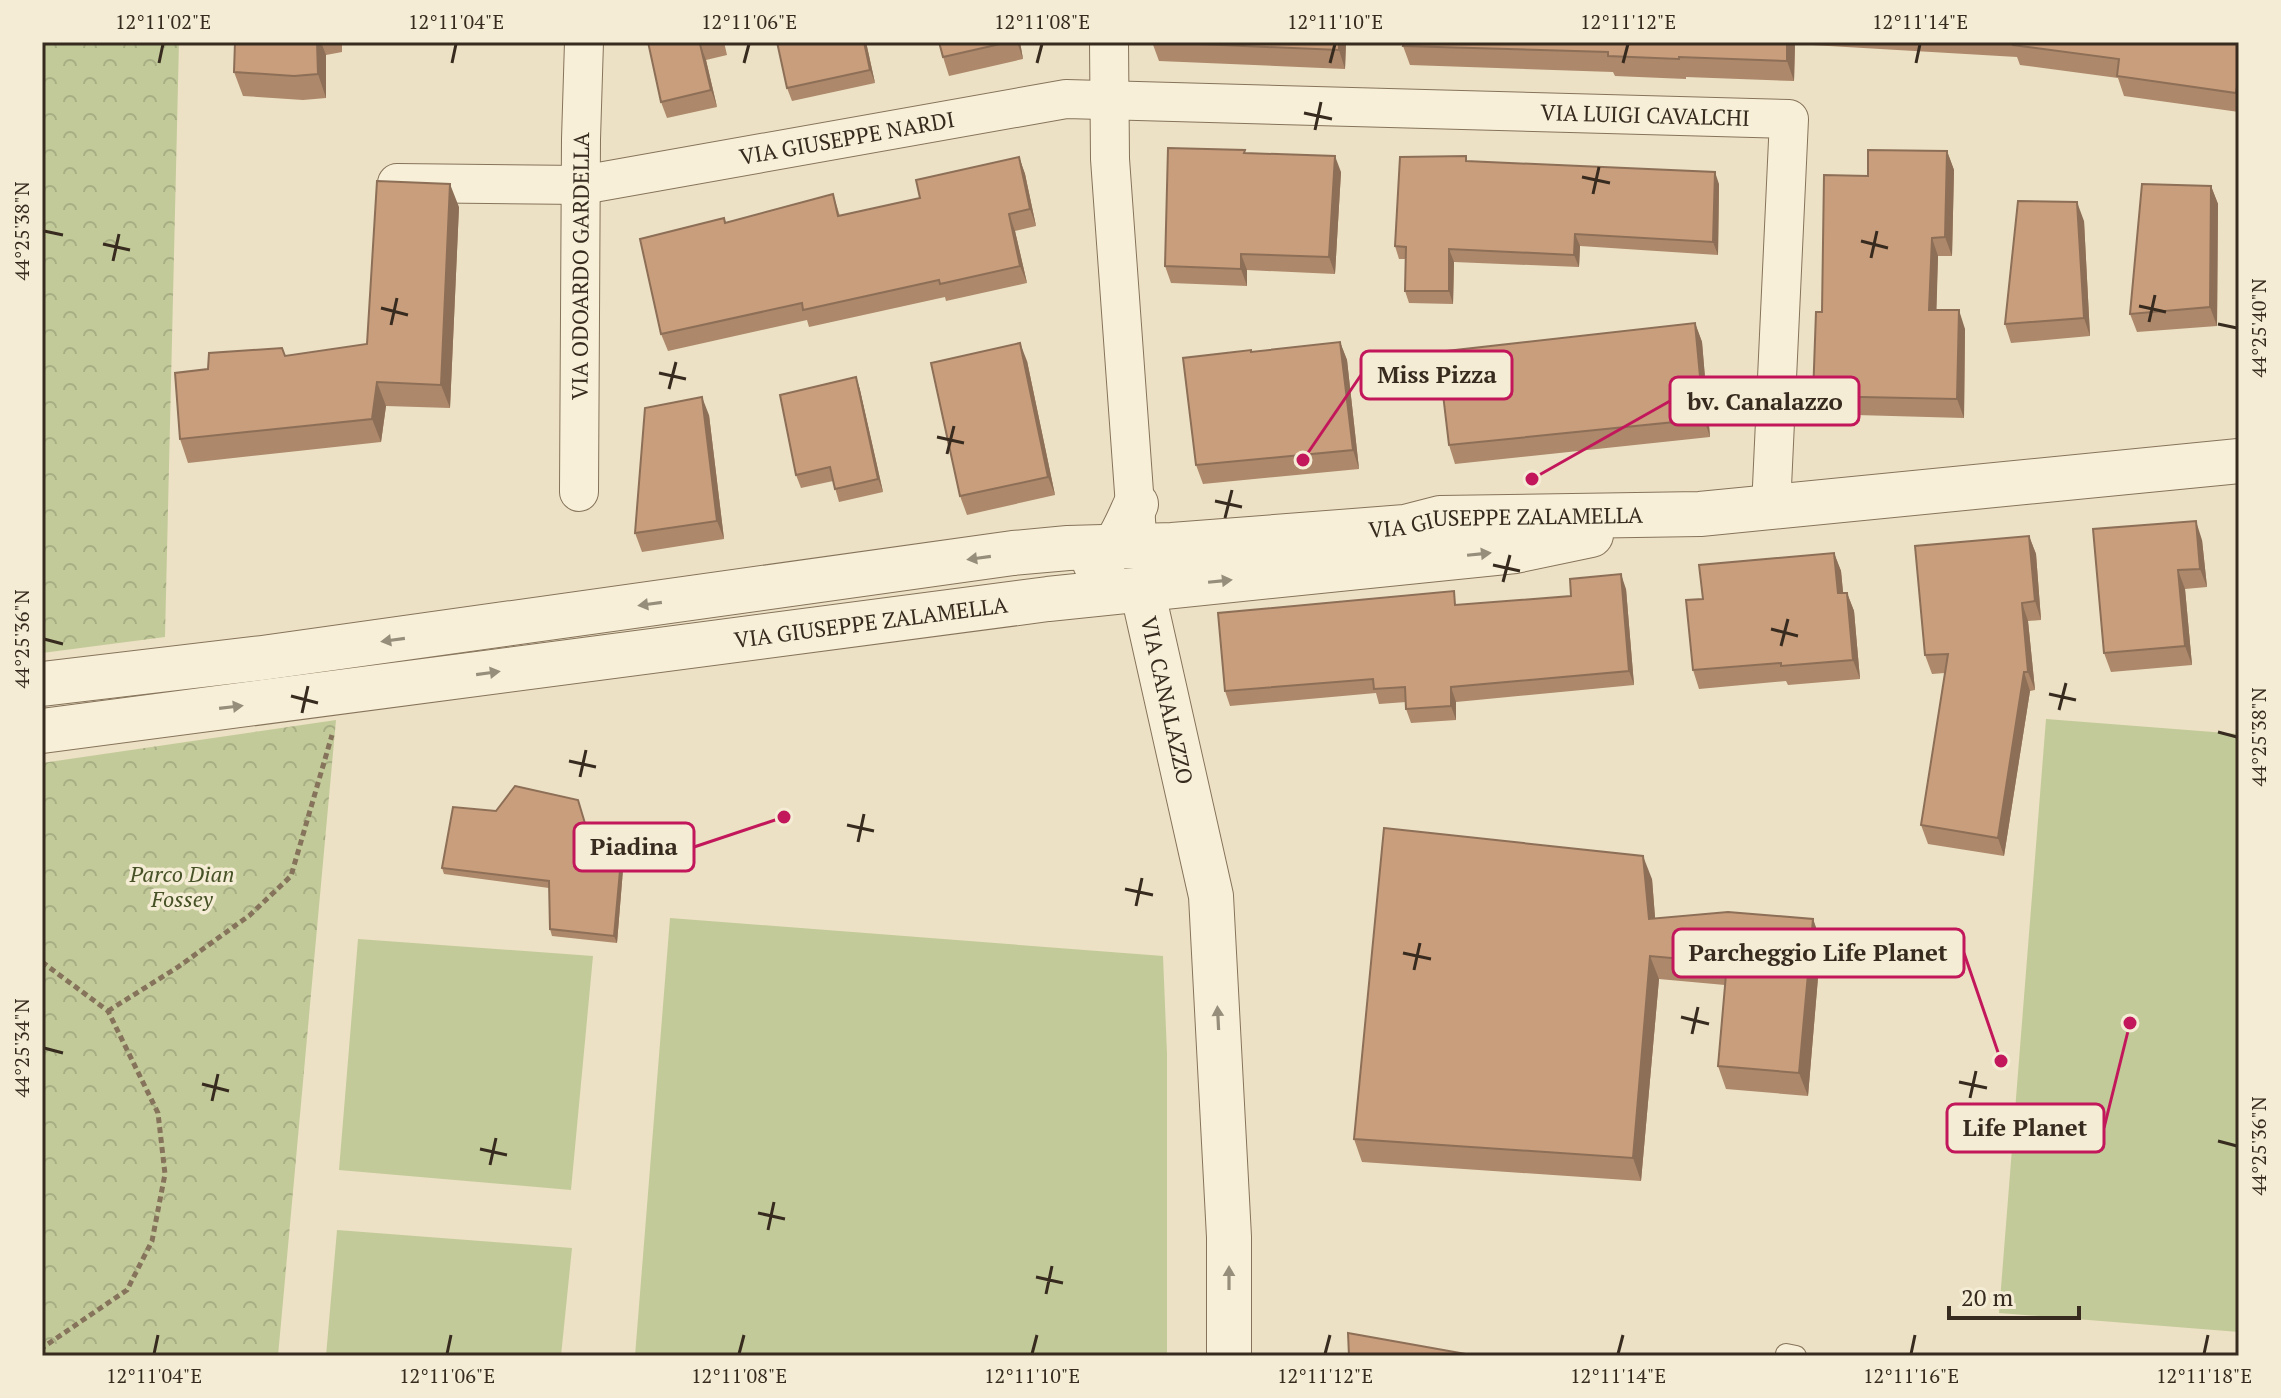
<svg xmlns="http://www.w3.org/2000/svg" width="2281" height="1398" font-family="'PT Serif',serif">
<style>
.green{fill:#c3ca99}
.park{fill:url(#park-crowns)}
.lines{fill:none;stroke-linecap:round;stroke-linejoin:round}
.service-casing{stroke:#86735b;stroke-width:22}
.minor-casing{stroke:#86735b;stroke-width:40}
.tertiary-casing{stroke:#86735b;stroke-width:46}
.path{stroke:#86735b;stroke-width:5;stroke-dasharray:6 4;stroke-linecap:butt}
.service{stroke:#f7efd7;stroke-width:20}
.minor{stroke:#f7efd7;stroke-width:38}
.tertiary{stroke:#f7efd7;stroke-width:44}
.wall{fill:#ad886b}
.shaded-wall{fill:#8d6f57}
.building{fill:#c99e7c;stroke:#8d6f57;stroke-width:2}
.oneway{fill:#978d7b}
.ticks{fill:none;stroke:#372b1f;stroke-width:3}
.labels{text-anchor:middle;stroke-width:7;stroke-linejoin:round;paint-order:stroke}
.street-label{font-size:22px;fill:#372b1f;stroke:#f4ecd4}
.park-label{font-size:22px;font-style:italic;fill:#465226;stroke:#f4ecd4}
.leader{fill:none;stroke:#c2185b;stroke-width:3}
.callout-dot{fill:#c2185b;stroke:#f4ecd4;stroke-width:3}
.callout{fill:#f4ecd4;stroke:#c2185b;stroke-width:3}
.callout-label{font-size:24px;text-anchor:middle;font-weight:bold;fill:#372b1f}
.neatline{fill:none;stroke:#372b1f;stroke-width:3}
.ticks-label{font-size:20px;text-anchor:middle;fill:#372b1f}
</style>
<defs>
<pattern id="park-crowns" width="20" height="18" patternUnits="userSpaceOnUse" patternTransform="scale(2)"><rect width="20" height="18" fill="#c3ca99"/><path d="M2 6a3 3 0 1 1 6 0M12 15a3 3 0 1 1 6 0" fill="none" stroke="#a8ae83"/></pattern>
</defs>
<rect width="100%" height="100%" fill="#ece1c4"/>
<path class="green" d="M2046 719 2239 734V1332L1999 1313Z
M670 918 1163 956 1167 1054V1356H635Z
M358 939 593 956 571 1190 339 1170Z
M337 1230 572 1248 561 1356H326Z"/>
<path class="park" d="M42 42H179L165 637 42 653Z
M336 720 278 1356H42V763Z"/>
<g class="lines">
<g class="service-casing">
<path id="service" d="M1786 1354 1796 1356"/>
</g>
<g class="minor-casing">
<g id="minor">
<path d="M1109 42 1110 159 1137 534"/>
<path id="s1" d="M397 183 582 185 1066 99 1789 119 1771 508"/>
<path id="s2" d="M579 492 581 139 584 42"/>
</g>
</g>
<g class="tertiary-casing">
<g id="tertiary">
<path d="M1095 563C1116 554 1127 523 1136 504"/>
<path id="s3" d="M1142 589 1211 896 1229 1237V1356"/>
<path id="s4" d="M42 684 262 658 1013 553 1068 548 1172 545 1405 527 1440 518 1700 514 2239 461"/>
<path id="s5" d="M42 731 1048 599 1515 551 1591 535"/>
</g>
</g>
<path class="path" d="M42 962 108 1011 158 1113 165 1174 152 1241 127 1290 42 1348
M108 1011 178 967 250 915 291 876 332 735"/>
<use href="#service" class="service"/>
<use href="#minor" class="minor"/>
<use href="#tertiary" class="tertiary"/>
</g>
<path class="wall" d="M235 42H342V52L326 55V98L303 100 243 96 234 72Z
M648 42H724L727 55 706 60 717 107 667 118 661 102Z
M777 42H866L875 83 792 101 787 88Z
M939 42H1020L1023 59 949 76 943 57Z
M1152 42H1346L1345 69 1159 61Z
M1404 42H2239V112L2124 96 2118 78 2020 65 2017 57 1795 44 1794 81 1686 77V79L1615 76 1613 72 1410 65 1403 46Z
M1947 151 1954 170 1952 256H1938L1936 310 1965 329 1964 418 1820 414 1813 396 1822 312Z
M1246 153 1341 172 1335 274 1247 270V286L1171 283 1165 266Z
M1466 156 1467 161 1719 184 1718 255 1580 246 1579 267 1454 262 1453 304 1409 303 1405 291 1406 259H1399L1395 246Z
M1019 157 1025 174 1036 226 1015 231 1027 283 946 301 945 297 809 327 807 320 668 351 661 334 726 223 833 194 840 216 920 198Z
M2211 186 2218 204 2217 326 2137 332 2130 314Z
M459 207 450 408 386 406 381 442 188 463 180 439 208 369 367 344Z
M2084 221 2090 336 2011 343 2005 324Z
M1695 323 1702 342 1710 437 1455 464 1449 445Z
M1340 342 1347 360 1359 469 1203 484 1196 465 1252 352Z
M1027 361 1055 495 967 515 960 496Z
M856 377 860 390 883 492 839 502 833 481 801 488 796 475Z
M709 415 724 539 642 552 635 533Z
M2029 536 2036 554 2041 620 2028 621 2035 690 2030 691 2004 856 1928 844 1921 825 1945 673 1932 674 1925 655Z
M2202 540 2207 587 2185 589 2192 665 2111 672 2104 653Z
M1834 553 1841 571 1843 593H1847L1854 611 1860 679 1788 685 1786 681 1699 689 1693 670 1703 599Z
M1626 589 1634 685 1456 702V720L1411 723 1406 709V702L1379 704 1376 693 1230 706 1225 691 1459 605 1571 596Z
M587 830 623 838 625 845 617 943 552 936 550 929 549 888 444 874 442 868Z
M1652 879 1655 918 1813 919 1821 942 1808 1096 1726 1089 1718 1066 1725 985 1659 979 1641 1181 1362 1162 1354 1139Z"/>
<path class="shaded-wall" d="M317 42H321L326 55V98L318 74Z
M864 42H866L875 83 870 70Z
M1017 42H1020L1023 59Z
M1339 42H1346L1345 69 1339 50Z
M1787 42H1794L1795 44 1794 81 1787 61Z
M700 44 706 60 717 107 711 90Z
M2239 73V100L2236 93Z
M1947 151 1954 170 1952 256 1945 237Z
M1335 156 1341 172 1335 274 1329 257Z
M1019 157 1025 174 1036 226 1030 209Z
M1715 172 1719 184 1718 255 1713 242Z
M450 184 459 207 450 408 441 385Z
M2211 186 2218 204 2217 326 2210 307Z
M2077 202 2084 221 2090 336 2084 318Z
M1009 214 1015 231 1027 283 1020 266Z
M1575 234 1580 246 1579 267 1574 255Z
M1932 238 1938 256 1936 328 1929 310Z
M1449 249 1454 262 1453 304 1449 291Z
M1241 254 1247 270V286L1241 269Z
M1959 310 1965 329 1964 418 1957 399Z
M1695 323 1702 342 1710 437 1704 419Z
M1340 342 1347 360 1359 469 1353 450Z
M1020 343 1027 361 1055 495 1048 477Z
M856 377 860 390 883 492 878 479Z
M377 382 386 406 381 442 372 419Z
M702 397 709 415 724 539 717 521Z
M2196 521 2202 540 2207 587 2200 569Z
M2029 536 2036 554 2041 620 2035 601Z
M1834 553 1841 571 1845 612 1838 593Z
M2178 570 2185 589 2192 665 2185 646Z
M1621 574 1626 589 1634 685 1629 671Z
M1847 593 1854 611 1860 679 1853 660Z
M2022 603 2028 621 2035 690 2028 672Z
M2024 672 2030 691 2004 856 1998 838Z
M1451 687 1456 702V720L1451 706Z
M623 838 625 845 617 943 614 936Z
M1643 856 1652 879 1657 942 1649 919Z
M1813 919 1821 942 1808 1096 1799 1073Z
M1650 956 1659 979 1641 1181 1633 1158Z"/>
<path class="building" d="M235 42H317L318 74 294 76 234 72Z
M648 42H709L700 44 711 90 661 102Z
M777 42H864L870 70 787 88Z
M939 42H1009L943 57Z
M1152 42H1339V50Z
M1404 42H1787V61L1679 57V59L1608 56V52L1403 46Z
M2013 42H2239V73L2236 93 2117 76 2119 59 2013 45Z
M1168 148 1245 150 1244 153 1335 156 1329 257 1241 254V269L1165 266Z
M1868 150 1947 151 1945 237 1932 238 1929 310H1959L1957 399 1813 396 1816 312H1822L1824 175 1868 176Z
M1466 156V161L1715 172 1713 242 1575 234 1574 255 1449 249V291H1405L1406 247 1395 246 1400 157Z
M1019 157 1030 209 1009 214 1020 266 940 284 939 280 803 310 802 303 661 334 640 239 724 218 725 223 833 194 838 216 920 198 916 180Z
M377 181 450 184 441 385 377 382 372 419 180 439 175 373 208 369 209 353 282 348 285 356 367 344Z
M2142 184 2211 186 2210 307 2130 314Z
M2018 201 2077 202 2084 318 2005 324Z
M1695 323 1704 419 1449 445 1438 352Z
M1340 342 1353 450 1196 465 1183 358 1251 350V352Z
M1020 343 1048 477 960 496 931 363Z
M856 377 878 479 835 489 830 467 796 475 780 395Z
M702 397 717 521 635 533 645 408Z
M2196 521 2200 569 2178 570 2185 646 2104 653 2093 529Z
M2029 536 2035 601 2022 603 2028 672H2024L1998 838 1921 825 1948 654 1925 655 1915 546Z
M1834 553 1838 593H1847L1853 660 1781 666V663L1693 670 1686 600 1703 599 1699 565Z
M1621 574 1629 671 1451 687V706L1406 709 1405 687 1374 689 1373 679 1225 691 1218 613 1454 591 1455 605 1571 596 1570 579Z
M515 786 578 800 587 830 623 838 614 936 550 929 549 881 442 868 453 807 496 811Z
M1384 828 1643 856 1649 919 1728 912 1813 919 1799 1073 1718 1066 1727 963 1650 956 1633 1158 1354 1139Z
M1348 1333 1477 1356H1349Z"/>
<defs><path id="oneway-solid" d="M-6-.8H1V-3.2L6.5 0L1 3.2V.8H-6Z" transform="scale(2)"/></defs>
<g class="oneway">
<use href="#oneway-solid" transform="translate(1479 554) rotate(-6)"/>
<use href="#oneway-solid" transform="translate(979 558) rotate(172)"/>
<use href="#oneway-solid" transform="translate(1220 581) rotate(-6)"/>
<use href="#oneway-solid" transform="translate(650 604) rotate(172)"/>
<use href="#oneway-solid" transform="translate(393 640) rotate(172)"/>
<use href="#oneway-solid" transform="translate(488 673) rotate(-8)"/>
<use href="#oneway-solid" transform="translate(231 707) rotate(-7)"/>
<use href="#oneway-solid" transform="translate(1218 1018) rotate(-93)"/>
<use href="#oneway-solid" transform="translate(1229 1278) rotate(-90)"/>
</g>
<path class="ticks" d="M159 63 163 44M452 63 456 44M744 63 749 44M1037 63 1042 44M1330 63 1335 44M1623 63 1628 44M1916 63 1920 44M1304 113 1332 119M1315 130 1321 102M1582 177 1610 183M1593 194 1599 167M44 231 63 235M1861 241 1888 248M103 244 130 250M1871 258 1877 231M113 261 119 234M2139 306 2166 312M381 308 408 315M2149 322 2155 295M2218 324 2237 328M391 325 397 298M659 373 686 379M669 389 676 362M937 437 964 443M947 454 954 426M1215 501 1242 507M1225 518 1232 490M1493 565 1520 571M1503 582 1510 555M1771 629 1798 636M44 639 63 644M1781 646 1788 619M2049 694 2076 700M291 696 318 703M2059 710 2066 683M302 713 308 686M2218 732 2237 737M569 761 596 767M580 777 586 750M847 825 874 831M858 842 864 814M1125 889 1153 895M1136 906 1142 878M1403 953 1431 959M1414 970 1420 943M1681 1017 1709 1024M1692 1034 1698 1007M44 1048 63 1053M1959 1082 1987 1088M202 1084 229 1091M1970 1098 1976 1071M212 1101 218 1074M2218 1141 2237 1146M480 1149 507 1155M490 1165 496 1138M758 1213 785 1219M768 1230 774 1202M1036 1277 1063 1283M1046 1294 1052 1266M154 1354 158 1335M447 1354 451 1335M739 1354 744 1335M1032 1354 1037 1335M1325 1354 1330 1335M1618 1354 1623 1335M1911 1354 1915 1335M2204 1354 2208 1335"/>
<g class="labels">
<g class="street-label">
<text dy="8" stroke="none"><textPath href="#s1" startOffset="1256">VIA LUIGI CAVALCHI</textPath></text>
<text dy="8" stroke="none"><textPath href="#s1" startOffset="454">VIA GIUSEPPE NARDI</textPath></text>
<text dy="8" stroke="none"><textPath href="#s2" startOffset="226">VIA ODOARDO GARDELLA</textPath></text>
<text dy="8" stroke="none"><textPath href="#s4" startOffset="1474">VIA GIUSEPPE ZALAMELLA</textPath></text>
<text dy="8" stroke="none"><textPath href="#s5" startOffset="836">VIA GIUSEPPE ZALAMELLA</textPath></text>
<text dy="8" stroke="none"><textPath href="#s3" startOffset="114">VIA CANALAZZO</textPath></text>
</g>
<g class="park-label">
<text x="182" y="882">Parco Dian<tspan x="182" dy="25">Fossey</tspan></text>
</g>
</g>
<path class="leader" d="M1303 460L1361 375M1532 479L1670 401M784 817L694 847M2001 1061L1964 953M2130 1023L2104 1128"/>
<g class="callout-dot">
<circle cx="1303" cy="460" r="8"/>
<circle cx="1532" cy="479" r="8"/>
<circle cx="784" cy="817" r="8"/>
<circle cx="2001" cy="1061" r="8"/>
<circle cx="2130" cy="1023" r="8"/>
</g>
<g class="callout">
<rect x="1361" y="351" width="151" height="48" rx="8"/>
<rect x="1670" y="377" width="189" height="48" rx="8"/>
<rect x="574" y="823" width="120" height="48" rx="8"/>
<rect x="1673" y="929" width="291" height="48" rx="8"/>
<rect x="1947" y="1104" width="157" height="48" rx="8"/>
</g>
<g class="callout-label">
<text x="1437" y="383">Miss Pizza</text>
<text x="1765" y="410">bv. Canalazzo</text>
<text x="634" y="855">Piadina</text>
<text x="1818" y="961">Parcheggio Life Planet</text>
<text x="2025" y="1136">Life Planet</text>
</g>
<rect width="2281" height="1398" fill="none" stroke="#f4ecd4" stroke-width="88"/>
<path d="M1949 1306v12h130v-12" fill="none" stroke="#372b1f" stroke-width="4"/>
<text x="1961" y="1306" font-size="24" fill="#372b1f" stroke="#f4ecd4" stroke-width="6" paint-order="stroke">20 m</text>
<rect x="44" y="44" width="2193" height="1310" class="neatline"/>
<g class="ticks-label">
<text x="163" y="29">12°11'02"E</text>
<text x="456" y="29">12°11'04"E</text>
<text x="749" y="29">12°11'06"E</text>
<text x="1042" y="29">12°11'08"E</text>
<text x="1335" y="29">12°11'10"E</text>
<text x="1628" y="29">12°11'12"E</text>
<text x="1920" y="29">12°11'14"E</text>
<text transform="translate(22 231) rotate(-90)" y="7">44°25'38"N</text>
<text transform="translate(2259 328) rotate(-90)" y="7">44°25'40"N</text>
<text transform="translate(22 639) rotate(-90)" y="7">44°25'36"N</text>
<text transform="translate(2259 737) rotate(-90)" y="7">44°25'38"N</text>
<text transform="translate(22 1048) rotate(-90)" y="7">44°25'34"N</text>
<text transform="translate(2259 1146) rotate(-90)" y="7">44°25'36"N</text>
<text x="154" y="1383">12°11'04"E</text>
<text x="447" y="1383">12°11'06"E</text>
<text x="739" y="1383">12°11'08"E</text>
<text x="1032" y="1383">12°11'10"E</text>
<text x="1325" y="1383">12°11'12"E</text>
<text x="1618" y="1383">12°11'14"E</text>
<text x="1911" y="1383">12°11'16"E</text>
<text x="2204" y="1383">12°11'18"E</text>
</g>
</svg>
